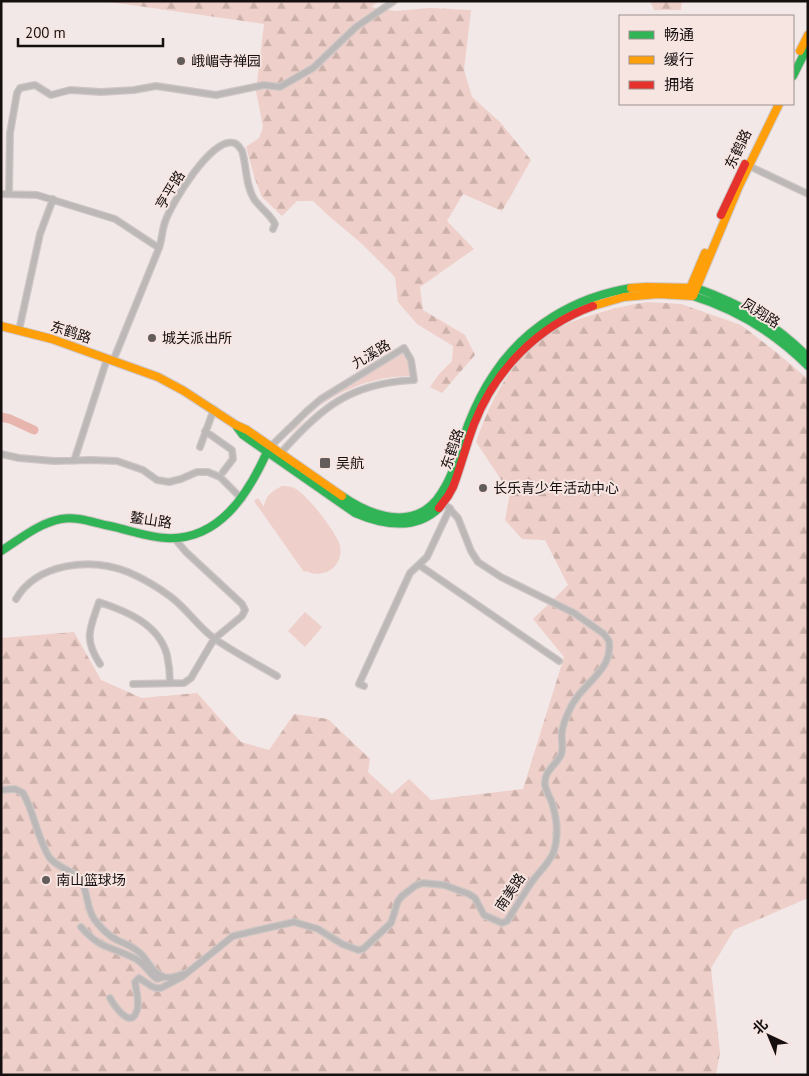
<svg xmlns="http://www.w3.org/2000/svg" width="809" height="1076" font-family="'PT Sans','Noto Sans SC',sans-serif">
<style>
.grass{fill:#efcfc9}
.forest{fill:url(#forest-firs)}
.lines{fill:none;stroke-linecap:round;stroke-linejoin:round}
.river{stroke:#e7b5ae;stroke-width:9}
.street-casing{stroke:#cec6c5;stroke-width:8}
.fast-casing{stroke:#cec6c5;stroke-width:10}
.slow-casing{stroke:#cec6c5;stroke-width:10}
.jam-casing{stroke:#cec6c5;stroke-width:10}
.street{stroke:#bbb8b7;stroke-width:5.5}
.fast{stroke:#30b455;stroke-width:8}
.slow{stroke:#ff9f0a;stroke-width:8}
.jam{stroke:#e5322d;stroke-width:8}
.poi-dot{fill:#625c5b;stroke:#f7e5e2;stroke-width:2}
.labels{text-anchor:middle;stroke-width:4;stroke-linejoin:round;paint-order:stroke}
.poi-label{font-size:14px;fill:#15100f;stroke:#f7e5e2;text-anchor:start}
.street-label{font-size:14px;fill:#15100f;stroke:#f7e5e2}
</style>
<defs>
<pattern id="forest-firs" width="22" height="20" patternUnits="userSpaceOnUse" patternTransform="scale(1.25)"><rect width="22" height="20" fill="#efcfc9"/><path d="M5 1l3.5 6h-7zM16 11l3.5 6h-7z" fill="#ccb1ab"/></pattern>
</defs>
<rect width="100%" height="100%" fill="#f2e8e7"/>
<path class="grass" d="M402 353 410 365V376C373 376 339 390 311 413 304 420 297 430 289 434L324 402Z
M282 486C287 486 291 486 296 489 307 495 338 534 340 546 344 567 323 580 306 571L304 572 254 501 258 498 264 507C265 496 272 491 282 486Z
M305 612 322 627 305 647 288 631Z"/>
<path class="forest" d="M103 1H379L371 7 395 11 430 8 471 10 464 70 472 97 500 122 531 160 502 211 463 194 447 221 474 249 420 287 423 310 465 335 475 355 442 393 430 387 439 374 452 361 453 346 417 324 398 302 395 277 361 243 330 217 313 201H297L282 216 262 197 255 179 246 147 259 138 263 127 256 91 264 24Z
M650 1H682L681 10H654Z
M648 302 681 304 741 325 776 352 808 379V898L734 930 711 968 720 1053 716 1075H1V638L74 632 101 680 142 698 197 693 241 742 269 750 294 714 328 719 370 759 368 772 392 794 409 779 431 800 523 789 564 657 533 619 568 585 545 540 522 539 505 520 510 493 476 442C489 404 507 369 537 342 559 321 618 306 648 302Z"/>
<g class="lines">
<path class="river" d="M1 417 10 419 34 430"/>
<g class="street-casing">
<path id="street" d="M747 165 808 194
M9 193 10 133 17 93 20 88 35 85 51 95 70 90 101 92 134 90 156 86 216 95 264 85 280 87 313 68 356 27 394 1
M1 194 37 195 115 219 159 248
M19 330 40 234 53 199
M113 361 159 248C162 240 162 230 165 222 171 204 212 136 234 143 238 144 240 148 242 151 247 167 245 184 254 199 260 208 270 214 275 224L273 229
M205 431 232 450 233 459 223 472
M200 447 214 409
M270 447 307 411 321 399 404 348 411 360 414 380C351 383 321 407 280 454
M1 454 19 458 54 461 91 460 117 461 143 470 157 480 169 482 181 479 197 472H208L220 477 242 499
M74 461 107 359
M419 565 559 661
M16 599C37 563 91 557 128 572 142 578 159 588 171 597 187 609 199 628 215 639 235 653 257 664 277 676
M100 664C83 638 90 629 99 602 126 611 159 624 167 655 169 664 170 674 170 683
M133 684 184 683 191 678 214 639 242 616 245 610 242 604 186 552 174 538
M364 686 359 684 410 573 427 557 450 508
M1 790 15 789 23 793C34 812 37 837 49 857 58 869 75 870 82 883 88 893 86 906 94 919 100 927 107 935 117 940 125 944 133 946 140 953 148 960 152 973 164 977 170 979 177 976 183 974
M81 927C100 949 110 946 134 958 144 962 148 973 157 979L164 977
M110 998C114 1005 131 1031 137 1010 140 1002 136 991 135 982L139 978 151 986 156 988H161L182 977 233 936 294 922 318 929 342 944 358 950 363 949 391 923 398 901 402 896 415 886 423 883 444 885 469 894 475 898 484 915 502 923 507 921C516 907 524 893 534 879 541 870 550 862 554 851 559 835 557 819 552 803 550 797 546 791 545 785 543 772 556 765 561 755 564 748 561 740 562 732 563 725 566 717 569 711 581 682 613 673 609 641L604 634 574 613 501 577 478 562 471 551 458 518 444 503"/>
</g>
<g class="fast-casing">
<path id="fast" d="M793 76 808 46
M696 288C741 304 774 323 808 357
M693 296C738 310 775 333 808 366
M237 427 243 435 355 513C383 525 415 531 439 508
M342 496C374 518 418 532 442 492 455 472 460 447 468 425 475 407 483 390 494 374 525 327 575 297 631 288
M1 551C20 539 39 523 61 519 78 516 94 523 110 526 129 530 147 537 166 538 219 541 248 494 267 452"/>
</g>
<g class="slow-casing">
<path id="slow" d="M800 51 808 35
M631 288 646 287 696 288
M689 291 705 253
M593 306 624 297 658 294 693 296 739 186 779 104
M1 326 52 339 158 377 184 391 236 425 247 430 342 496"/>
</g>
<g class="jam-casing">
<path id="jam" d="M721 215 745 164
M439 508 448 496 453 487C461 466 466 445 474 424 495 370 538 326 593 306"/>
</g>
<use href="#street" class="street"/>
<use href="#fast" class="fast"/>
<use href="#slow" class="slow"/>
<use href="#jam" class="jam"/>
</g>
<g class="poi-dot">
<circle cx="181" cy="61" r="5"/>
<circle cx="152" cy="338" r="5"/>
<rect x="319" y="457" width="12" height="12" rx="2.5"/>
<circle cx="483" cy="488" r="5"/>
<circle cx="46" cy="880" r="5"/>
</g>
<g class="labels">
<g class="poi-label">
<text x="191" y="66">峨嵋寺禅园</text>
<text x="162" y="343">城关派出所</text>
<text x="336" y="468">吴航</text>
<text x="493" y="493">长乐青少年活动中心</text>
<text x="56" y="885">南山篮球场</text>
</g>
<g class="street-label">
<text transform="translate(738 149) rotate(-64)" y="5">东鹤路</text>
<text transform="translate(170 190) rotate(-59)" y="5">亨平路</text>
<text transform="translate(761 313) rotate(32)" y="5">凤翔路</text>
<text transform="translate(71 332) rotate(18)" y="5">东鹤路</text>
<text transform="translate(371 354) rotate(-31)" y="5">九溪路</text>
<text transform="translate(452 449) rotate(-71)" y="5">东鹤路</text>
<text transform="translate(151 520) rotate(8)" y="5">鳌山路</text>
<text transform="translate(510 892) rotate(-56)" y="5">南美路</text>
</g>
</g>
<rect width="809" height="1076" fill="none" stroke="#15100f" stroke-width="5"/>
<rect x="619" y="15" width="175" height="90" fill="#f7e5e2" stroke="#9d908e"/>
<rect x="629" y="31" width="25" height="8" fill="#30b455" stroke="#9d908e"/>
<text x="664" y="40" font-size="15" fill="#15100f">畅通</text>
<rect x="629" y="56" width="25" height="8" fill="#ff9f0a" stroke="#9d908e"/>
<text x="664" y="65" font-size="15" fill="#15100f">缓行</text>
<rect x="629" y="81" width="25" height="8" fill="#e5322d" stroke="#9d908e"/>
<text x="664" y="90" font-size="15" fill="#15100f">拥堵</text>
<g transform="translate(769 1036) rotate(316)" stroke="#f7e5e2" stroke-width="4" paint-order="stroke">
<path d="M0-4L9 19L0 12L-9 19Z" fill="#15100f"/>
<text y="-8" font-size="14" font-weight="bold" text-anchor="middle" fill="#15100f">北</text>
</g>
<path d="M18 38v8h145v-8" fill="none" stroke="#15100f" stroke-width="2.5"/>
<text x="25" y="38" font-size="15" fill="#15100f" stroke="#f7e5e2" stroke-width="4" paint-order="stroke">200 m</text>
</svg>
